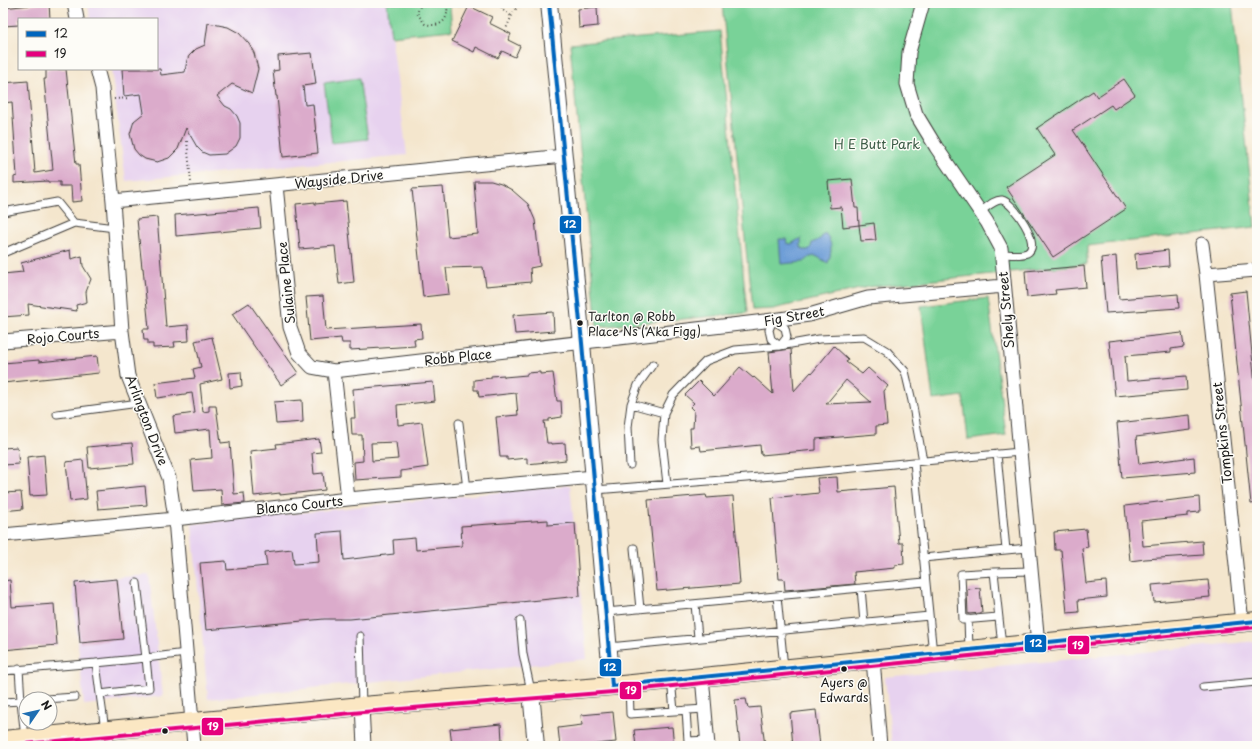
<svg xmlns="http://www.w3.org/2000/svg" width="1260" height="749" font-family="'Playpen Sans',sans-serif">
<style>
.built{fill:#e7d2ef}
.green{fill:#79d298;stroke:#4a775a}
.water{fill:#6e9ed7;stroke:#455d7a}
.building{fill:#dbabcb;fill-rule:evenodd}
.lines{fill:none;stroke-linecap:round;stroke-linejoin:round}
.service-casing{stroke:#3c3a37;stroke-width:9}
.minor-casing{stroke:#3c3a37;stroke-width:15}
.tertiary-casing{stroke:#3c3a37;stroke-width:18}
.secondary-casing{stroke:#3c3a37;stroke-width:20}
.path{stroke:#3c3a37;stroke-width:2;stroke-dasharray:1 3;stroke-linecap:butt}
.service{stroke:#fff;stroke-width:7}
.minor{stroke:#fff;stroke-width:13}
.tertiary{stroke:#fff;stroke-width:16}
.secondary{stroke:#fbe7c3;stroke-width:18}
.bus-1-casing{stroke:#fdfcf7;stroke-width:7}
.bus-2-casing{stroke:#fdfcf7;stroke-width:7}
.bus-1{stroke:#0065bd;stroke-width:4}
.bus-2{stroke:#e5007d;stroke-width:4}
.bus-dot{fill:#1c1c1c;stroke:#fdfcf7;stroke-width:1.5}
.labels{text-anchor:middle;stroke-width:3;stroke-linejoin:round;paint-order:stroke}
.bus-label{font-size:12px;fill:#1c1c1c;stroke:#fdfcf7;text-anchor:start}
.park-label{font-size:13px;fill:#3d5c47;stroke:#fdfcf7}
.street-label{font-size:13px;fill:#1c1c1c;stroke:#fdfcf7}
.line-badge{stroke:#fdfcf7;stroke-width:1.5}
.badge-label{font-size:11px;text-anchor:middle;font-weight:bold;fill:#fff}
</style>
<rect width="100%" height="100%" fill="#fdfcf7"/>
<filter id="ink" filterUnits="userSpaceOnUse"><feTurbulence type="fractalNoise" baseFrequency=".025" numOctaves="2"/><feDisplacementMap in="SourceGraphic" scale="8" xChannelSelector="R" yChannelSelector="G"/><feConvolveMatrix kernelMatrix="1 2 1 2 8 2 1 2 1" color-interpolation-filters="sRGB"/></filter>
<filter id="wash" filterUnits="userSpaceOnUse"><feTurbulence type="fractalNoise" baseFrequency=".012" numOctaves="4" result="noise"/><feDisplacementMap in="SourceGraphic" scale="16" xChannelSelector="R" yChannelSelector="G"/><feGaussianBlur stdDeviation="0.9" result="paint"/><feColorMatrix in="noise" values="0 0 0 0 0 0 0 0 0 0 0 0 0 0 0 0 0 1.4 0 .05"/><feComposite in="paint" operator="in"/></filter>
<g filter="url(#wash)">
<rect width="100%" height="100%" fill="#f4e6cd"/>
<path class="built" d="M88 3H387L407 155 126 181 111 69H157V19H90Z
M570 485 587 659 208 699 192 524Z
M149 575 163 696 84 705 72 581Z
M1257 641V746H892L885 677Z"/>
<path class="green" d="M387 3H478L450 6 452 30 391 36Z
M722 3H1232L1255 227 1087 246V264L868 287 773 309 752 310Z
M720 31 747 313 597 327 570 44Z
M359 78 368 139 332 143 324 83Z
M988 298 1006 435 968 440 963 396 933 400 921 306Z"/>
<path class="water" d="M825 233C833 243 832 251 828 263L816 256 810 257 804 262 781 264 779 239H786L787 243 791 244 801 238V247L803 250H808L811 247 812 243 820 239Z"/>
<g id="blocks">
<path class="building" d="M49 3 50 19H18L19 25 3 26V8Z
M469 6 492 17 489 23 511 34 508 40 520 46 515 57 502 51 498 58 476 47 474 52 452 41Z
M597 7 598 26 579 28 578 9Z
M208 23 228 27 239 33 249 44 254 53 258 69 252 93 232 84 217 96 225 106 231 109 237 116 240 123V138L236 146 225 154 209 155 202 152 197 147 186 128 178 149 169 158 157 162 145 159 139 155 134 149 130 134 134 121 144 113 141 94 124 96 122 69H160L161 75 185 72 187 60 189 56 196 49 205 45Z
M312 53 316 84 303 86 305 105 313 104 318 153 283 157 277 96H276L273 71 279 70 278 56Z
M46 69H66L76 164H79L82 201 72 202 71 186H60V182H48V181L14 183V177L17 176 12 102 3 103V83L28 81 35 173 53 170 44 79H46Z
M1124 79 1135 95 1114 109 1111 105 1073 130 1126 209 1053 257 1006 187 1055 155 1037 128 1093 91 1097 97Z
M852 179 855 208H858L859 225 843 227 841 207 830 208 828 181Z
M474 181H491L501 184 512 190 528 204 535 220 540 266 530 268 531 282 486 286 483 267 446 268 449 294 423 297 412 189 443 187 448 237 478 234Z
M346 201 354 282 339 284 335 246 300 249 296 204 315 202V204Z
M259 208 261 228 176 236 175 215Z
M157 217 166 327 188 325 189 341 174 342 175 347 153 348V344H148V340H144L143 329H149L143 268H142L137 219Z
M874 223 876 240 861 241 859 225Z
M70 250 71 259 82 256 83 266 91 279 86 292 87 302 76 305 77 311 28 304 29 315 3 317V274L23 272 21 263Z
M1168 250 1169 266 1136 269 1135 254Z
M1116 256 1119 299 1178 294 1179 308 1106 313 1101 258Z
M1084 266 1086 287 1055 290 1056 294 1027 297 1025 271Z
M1246 291 1257 407V503L1251 504 1230 293Z
M323 296 326 330 421 324 422 338 414 339 415 346 350 350V343H342L341 338 310 341 306 297Z
M249 303 298 373 281 385 232 314Z
M553 312 554 331 515 334 513 315Z
M1182 333 1184 347 1171 349V352L1125 356 1127 381 1186 376 1187 390 1115 396 1109 341Z
M212 337 222 379 200 384 203 412 209 411V406H216L221 443 230 442 234 494 244 493 245 503 222 505 221 489 194 491 191 460 212 458 210 429 175 433 173 416 195 413 192 393 157 398 155 383 195 378 193 369 201 367 195 341Z
M834 346 848 359 846 362 862 374 868 368 888 386 884 391 887 425 876 426V434L816 439V450L761 455 760 445 701 451 700 446 691 447 690 428H693L694 411 690 407 694 403 685 395 699 381 714 396 740 367 753 378 754 377 773 394 769 352 791 349 794 391 811 372 812 373ZM846 380 871 402 826 404Z
M97 356 99 373 3 383V363L39 360V362Z
M241 372 242 386 230 388 229 373Z
M540 372V374L553 373 557 401H561L562 417 549 419V421H544L547 443H551V444L565 443 566 460 527 464V458L507 460V457H500L496 417 518 415 516 393 479 397 478 390H474V380L491 378V376L504 375V377L527 375V373Z
M433 382 435 401 397 405 398 425 422 422 428 467 401 471V477L355 480 354 462 363 461 362 435H352L351 418H355L353 389ZM396 442 398 459 372 461 371 443Z
M302 400 303 422 276 424 274 402Z
M1190 415 1191 430 1136 437 1139 464 1194 457 1195 472 1122 478 1117 423Z
M319 439 321 452 312 453 314 474 323 473 325 490 280 495V493L254 496 250 451 277 448 276 444Z
M132 443 134 464 89 468 87 447Z
M17 447 19 464 3 465V448Z
M44 455 47 495 30 496 27 457Z
M83 460 87 499 70 501 66 462Z
M837 477 838 492 894 487 899 543H903L904 564 895 565V568L854 572 855 584 785 590 784 579H779L772 498 819 493 817 478Z
M145 486 147 505 98 509 96 491Z
M21 492 23 509 3 511V493Z
M706 495 707 498 733 496 740 584 657 591 648 500Z
M1199 497 1200 512 1188 513V516L1141 521 1143 546 1202 541 1203 555 1145 559 1130 561 1125 506Z
M548 520V525L575 523 580 596 350 619H324L206 630 200 563 226 561 227 570 267 566 265 552 292 549 294 564 319 562 317 533 342 531 344 560 394 554 393 540 415 538 416 550 462 546 461 526Z
M1086 529 1088 547 1082 548 1086 583 1106 581 1107 597 1078 600 1079 612 1067 613 1061 550H1055L1054 532Z
M117 579 123 639 80 643 75 583Z
M10 580 12 607 54 604 57 645 3 650V581Z
M1208 580 1210 597 1154 602 1152 585Z
M980 588 982 613 968 614 967 589Z
M746 699 748 708 760 707 765 746H740L735 700Z
M816 710 820 746H793L790 713Z
M613 712 616 742 579 746H560L558 728 582 725 581 715Z
M501 724 502 741 469 744V746H452L450 729Z
M672 727 674 746H636L634 730Z"/>
</g>
</g>
<g filter="url(#ink)">
<use href="#blocks" fill-opacity="0" stroke="#3c3a37" stroke-width="1"/>
<g class="lines">
<g class="service-casing">
<path id="service" d="M3 212 57 202 74 223
M980 212C986 208 995 199 1002 200 1013 202 1043 245 1027 253 1020 256 1009 254 1001 254
M3 253 74 223 115 228
M773 320 785 328 787 337 780 346 771 339 769 330Z
M631 404 638 385 653 364
M57 414 139 403
M459 423 467 489
M630 465 628 427 631 404 664 413
M667 484 662 440 664 413 673 395 706 361 735 350 780 346 819 339 864 337 887 351 905 371 912 401 923 461
M595 490 773 476 914 462
M634 548 640 609
M1006 550 1029 548
M923 558 1006 550 997 454
M994 572 961 574 963 620 998 617
M137 583 146 658 186 653
M861 588 864 623
M777 596 784 668
M695 604 698 638
M606 612 925 582
M968 619 969 649
M520 621 523 654 531 691
M360 636 362 706
M1002 646 994 572 1031 571
M609 647 929 616
M933 654 914 462 1020 452
M19 669 21 701H25
M3 671 96 663
M671 679 674 711
M629 684 630 714 704 709
M1203 687 1257 682
M100 694 96 663 146 658 149 688 100 694 105 730
M46 699 75 697
M3 702 21 701 25 738
M686 710 688 741 707 740"/>
</g>
<g class="minor-casing">
<path id="minor" d="M74 3 77 19
M923 3 909 52 907 84 916 114 936 147 987 222 1001 248 1038 644
M97 69 102 88 103 100 113 201 122 331 128 376 169 478 175 519 194 746
M276 185 290 327 299 353 312 367 334 371 348 499
M113 201 564 156
M1202 244 1206 274 1242 623
M1206 274 1257 270
M3 341 122 331
M334 371 757 322 809 315 868 298 1004 286
M3 535 175 519 348 499 594 477
M873 659 880 746
M702 676 708 746
M362 706 364 746"/>
</g>
<g class="tertiary-casing">
<path id="tertiary" d="M549 3 582 343 612 686
M531 692 536 746"/>
</g>
<g class="secondary-casing">
<path id="secondary" d="M3 740 362 706 612 686 1257 621"/>
</g>
<path class="path" d="M422 3 420 6 417 13 425 24C442 28 449 20 447 3
M500 3 503 10 511 16
M505 31 514 11 522 3
M114 99 130 98
M187 141 191 182"/>
<use href="#service" class="service"/>
<use href="#minor" class="minor"/>
<use href="#tertiary" class="tertiary"/>
<use href="#secondary" class="secondary"/>
<g class="bus-1-casing">
<path id="bus-1" d="M549 3 582 343 612 686 1257 621"/>
</g>
<g class="bus-2-casing">
<path id="bus-2" d="M4 746 363 712 613 692 1257 627"/>
</g>
<use href="#bus-1" class="bus-1"/>
<use href="#bus-2" class="bus-2"/>
</g>
</g>
<g class="bus-dot">
<circle cx="580" cy="323" r="3.5"/>
<circle cx="844" cy="669" r="3.5"/>
<circle cx="165" cy="731" r="3.5"/>
</g>
<g class="labels">
<g class="bus-label">
<text x="588" y="321">Tarlton @ Robb<tspan x="588" dy="15">Place Ns (Aka Figg)</tspan></text>
<text x="844" y="687" text-anchor="middle">Ayers @<tspan x="844" dy="15">Edwards</tspan></text>
</g>
<g class="park-label">
<text x="877" y="149">H E Butt Park</text>
</g>
<g class="street-label">
<text transform="translate(339 179) rotate(-6)" y="5">Wayside Drive</text>
<text transform="translate(286 283) rotate(-96)" y="5">Sulaine Place</text>
<text transform="translate(1006 310) rotate(-95)" y="5">Shely Street</text>
<text transform="translate(794 316) rotate(-10)" y="5">Fig Street</text>
<text transform="translate(63 336) rotate(-5)" y="5">Rojo Courts</text>
<text transform="translate(458 357) rotate(-6)" y="5">Robb Place</text>
<text transform="translate(147 420) rotate(69)" y="5">Arlington Drive</text>
<text transform="translate(1222 433) rotate(-96)" y="5">Tompkins Street</text>
<text transform="translate(299 505) rotate(-6)" y="5">Blanco Courts</text>
</g>
</g>
<g class="line-badge">
<rect x="559" y="215" width="23" height="19" rx="4" fill="#0065bd"/>
<rect x="1024" y="634" width="23" height="19" rx="4" fill="#0065bd"/>
<rect x="1067" y="635" width="23" height="20" rx="4" fill="#e5007d"/>
<rect x="599" y="658" width="23" height="19" rx="4" fill="#0065bd"/>
<rect x="619" y="681" width="23" height="19" rx="4" fill="#e5007d"/>
<rect x="201" y="717" width="23" height="19" rx="4" fill="#e5007d"/>
</g>
<g class="badge-label">
<text x="570" y="228">12</text>
<text x="1036" y="647">12</text>
<text x="1078" y="649">19</text>
<text x="610" y="671">12</text>
<text x="631" y="694">19</text>
<text x="213" y="730">19</text>
</g>
<rect width="1260" height="749" fill="none" stroke="#fdfcf7" stroke-width="16"/>
<rect x="18" y="18" width="140" height="52" fill="#fdfcf7" stroke="#a3a29f"/>
<rect x="26" y="31" width="20" height="6" fill="#0065bd" stroke="#a3a29f"/>
<text x="54" y="38" font-size="12" fill="#1c1c1c">12</text>
<rect x="26" y="51" width="20" height="6" fill="#e5007d" stroke="#a3a29f"/>
<text x="54" y="58" font-size="12" fill="#1c1c1c">19</text>
<g transform="translate(38 711) rotate(56)"><circle r="19" fill="#fdfcf7" stroke="#a3a29f"/>
<path d="M0-3L7 15L0 10L-7 15Z" fill="#1f6fb2"/>
<text y="-6" font-size="11" font-weight="bold" text-anchor="middle" fill="#1c1c1c">N</text>
</g>
</svg>
